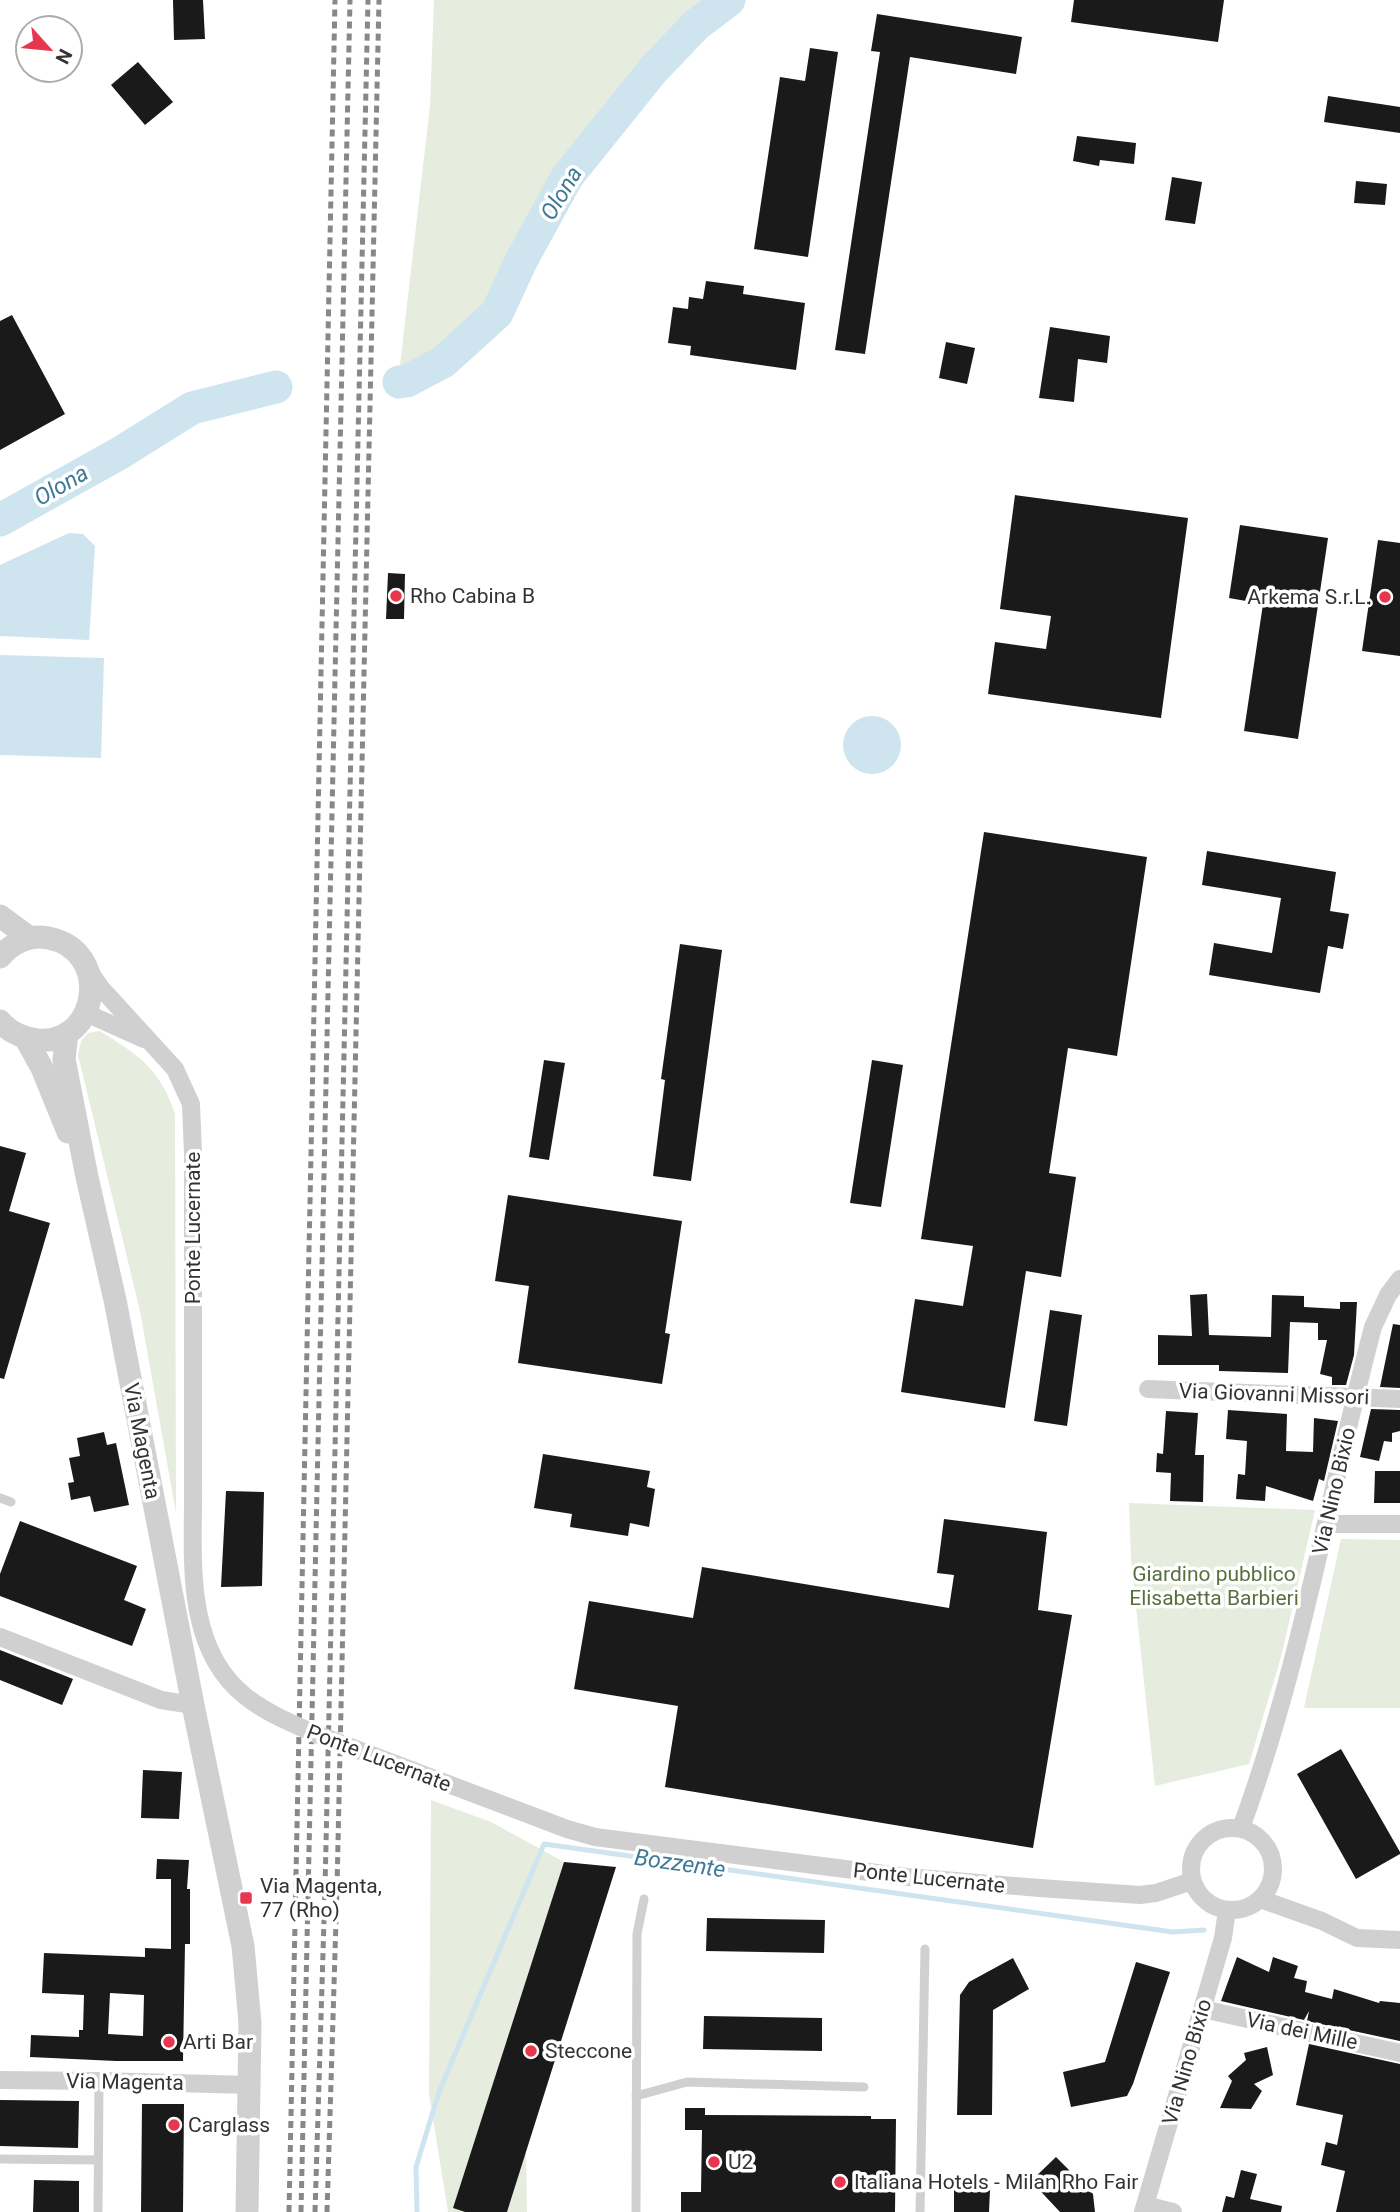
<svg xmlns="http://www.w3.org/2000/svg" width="1400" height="2212" font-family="Roboto,sans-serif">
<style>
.green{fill:#e6ecde}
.water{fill:#cee4ee}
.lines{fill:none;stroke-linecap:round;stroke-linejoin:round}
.stream{stroke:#cee4ee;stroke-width:5}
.river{stroke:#cee4ee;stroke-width:33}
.building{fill:#1a1a1a;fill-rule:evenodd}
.service{stroke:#d0d0d0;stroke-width:9}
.minor{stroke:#d0d0d0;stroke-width:18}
.tertiary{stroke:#d0d0d0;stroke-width:23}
.rail{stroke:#888;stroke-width:5;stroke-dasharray:7 5;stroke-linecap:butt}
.minor-bridge{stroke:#d0d0d0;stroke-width:18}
.poi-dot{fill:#e7374f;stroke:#fff;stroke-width:2.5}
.labels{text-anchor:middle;stroke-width:7;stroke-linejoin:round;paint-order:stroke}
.poi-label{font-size:21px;fill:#333;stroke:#fff;text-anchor:start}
.street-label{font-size:21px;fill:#333;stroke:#fff}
.park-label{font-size:21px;fill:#58703e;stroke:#fff}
.water-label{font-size:23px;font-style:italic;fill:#3e7a97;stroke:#fff}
</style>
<rect width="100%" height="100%" fill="#fff"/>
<path class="green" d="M434 0H715L668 41 626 88 559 172 514 254 490 308 433 358 399 374 430 106Z
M100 1031C139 1056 160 1068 175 1114L176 1513 140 1311 78 1055 81 1041 88 1033Z
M1129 1503 1315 1510 1281 1657 1249 1764 1155 1786 1131 1559Z
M1341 1539 1400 1540V1708H1304Z
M431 1800 491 1822 564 1862 453 2208 465 2212H448L429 2093Z
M526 2149 527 2212H507Z"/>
<path class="water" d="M69 533 83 534 95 546 89 640 0 636V565Z
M0 655 104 658 101 758 0 755Z
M843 745a29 29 0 1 1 58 0a29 29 0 1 1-58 0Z"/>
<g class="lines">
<path class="stream" d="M417 2212 416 2167 439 2092 544 1844 1173 1932 1204 1930"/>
<path class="river" d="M399 382 407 381 443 362 497 313 521 261 567 177 653 70 696 25 729 0
M0 520 120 453 192 408 276 387"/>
</g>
<path class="building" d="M173 0H203L205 39 174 40Z
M1074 0H1224L1218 42 1071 22Z
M877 14 1022 37 1016 74 910 57 865 354 835 350 880 52 871 51Z
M810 48 838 52 808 257 754 249 780 77 805 81Z
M138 62 173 102 145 125 111 85Z
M1328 96 1400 107V133L1324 122Z
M1077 136 1136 143 1134 164 1100 160 1099 166 1073 161Z
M1172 177 1202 182 1195 224 1165 220Z
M1356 181 1387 184 1385 205 1354 203Z
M706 281 744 286 743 294 805 303 796 370 690 355 691 346 668 343 673 307 688 309 689 297 703 299Z
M12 315 65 414 0 450V321Z
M1050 327 1110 336 1107 363 1078 359 1074 402 1039 398Z
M946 342 975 348 967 384 939 378Z
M1015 495 1188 518 1161 718 988 694 995 642 1046 649 1051 616 1000 609Z
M1240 525 1328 538 1298 739 1244 731 1263 604 1229 598Z
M1378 540 1400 543V656L1362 651Z
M388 573 405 574 404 619H386Z
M984 832 1147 857 1117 1056 1068 1048 1049 1173 1076 1177 1061 1277 1026 1271 1005 1408 901 1392 915 1299 963 1306 973 1246 921 1239Z
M1207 851 1336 872 1330 911 1349 914 1343 949 1328 946 1320 993 1209 975 1214 943 1272 953 1281 898 1202 885Z
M680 944 722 950 691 1181 653 1176 665 1080 661 1079Z
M544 1060 565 1063 549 1160 529 1157Z
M872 1060 903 1065 881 1207 850 1203Z
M0 1146 26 1153 9 1211 50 1223 4 1379 0 1378Z
M508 1195 682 1221 665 1333 670 1334 662 1384 518 1363 529 1286 495 1281Z
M1207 1294 1209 1335 1271 1337 1272 1295 1304 1296V1307L1340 1309V1302H1357L1354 1355 1346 1385H1332V1377L1320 1374 1327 1340H1318V1323L1290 1322 1288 1373 1219 1371V1365H1158V1335L1192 1336 1190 1295Z
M1050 1310 1082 1315 1067 1426 1034 1421Z
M1393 1324 1400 1325V1388L1380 1387Z
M1371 1409 1400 1410V1431L1392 1433V1442L1384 1441 1379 1461 1360 1457Z
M1228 1410 1287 1414 1286 1451 1313 1452 1314 1418 1338 1421 1324 1481 1319 1479 1313 1501 1266 1486 1265 1501 1236 1499 1238 1474 1245 1475 1247 1441 1226 1439Z
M1166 1411 1198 1413 1195 1455H1204L1203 1502 1170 1501 1171 1473 1156 1472 1157 1453 1163 1454Z
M104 1432 107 1445 116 1443 129 1505 94 1512 90 1496 71 1500 68 1483 74 1482 69 1458 80 1456 77 1438Z
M543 1454 650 1471 647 1487 655 1489 649 1527 630 1523 628 1536 570 1527 572 1514 534 1508Z
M1375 1471H1400V1503H1374Z
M226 1491 264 1492 262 1586 221 1587Z
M944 1519 1047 1532 1038 1610 1072 1615 1033 1848 665 1787 678 1706 574 1689 589 1601 693 1618 702 1567 949 1608 954 1575 937 1573Z
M20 1521 137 1566 124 1600 146 1609 132 1646 0 1596V1574Z
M0 1650 73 1679 62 1705 0 1680Z
M1341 1749 1400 1852V1854L1356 1879 1297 1774Z
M143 1770 182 1772 179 1819 141 1818Z
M157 1859 189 1860 187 1889H190V1944H185L183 2061H116L30 2057 31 2035 79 2037V2030H83L84 1995 42 1993 44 1953 145 1957V1948L171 1949V1879H156ZM110 1993 144 1995 143 2036 108 2034Z
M564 1862 616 1867 507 2212H465L453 2208Z
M707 1918 825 1920 824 1953 706 1951Z
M1237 1957 1269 1972 1273 1957 1298 1966 1294 1978 1307 1981 1305 1992 1332 1999 1334 1989 1379 2003 1380 2001 1400 2003V2041L1307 2021 1309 2011 1304 2020 1221 2001Z
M1013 1958 1029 1989 993 2010 992 2115H957L960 1995 969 1982Z
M1136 1962 1170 1972 1133 2084 1127 2096 1071 2107 1063 2072 1105 2062Z
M704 2016 822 2018V2051L703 2049Z
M1309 2044 1400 2064V2212H1336L1345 2171 1321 2165 1326 2142 1337 2145 1343 2115 1296 2105Z
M1267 2047 1273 2075 1254 2084 1262 2091 1251 2109 1220 2108 1232 2081 1228 2076 1246 2060 1244 2053Z
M0 2100 79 2101 78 2148 0 2146Z
M142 2104H184L183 2212H141Z
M685 2108H705V2115L871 2116V2119H896L895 2212H681V2192H701L702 2130H685Z
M1056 2157 1093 2194 1095 2212H1060L1031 2181Z
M1241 2170 1257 2174 1250 2199 1282 2206 1281 2212H1222L1226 2196 1234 2198Z
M34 2180 79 2181V2212H33Z
M954 2189 990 2190 989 2212H954Z"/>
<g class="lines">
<path class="service" d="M0 1498 11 1502
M636 2096 687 2082 864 2087
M0 2159 98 2160
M98 2212 99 2081
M636 2212 637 1934 644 1899
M920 2212 925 1949"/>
<path class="minor" d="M89 971 101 988 175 1069 191 1104 193 1154V1483
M86 1013 144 1039
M1148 1389 1400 1399
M1327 1524H1400
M0 1637 161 1700 193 1705
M1191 1869a41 41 0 1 1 82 0a41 41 0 1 1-82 0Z
M1241 1828C1301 1665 1329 1493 1373 1327L1388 1295 1400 1279
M1040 1888 1140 1895 1156 1893 1192 1881
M1260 1899 1322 1921 1357 1938 1400 1940
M1203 2009 1400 2053
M0 2080 99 2081 250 2085
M1145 2205 1173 2212
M1143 2212 1223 1938 1227 1910"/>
<path class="tertiary" d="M0 916 30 938
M0 957C12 943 30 934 48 938 113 950 99 1046 37 1040 22 1038 10 1033 0 1021
M67 1033 64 1059 87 1177 115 1300 193 1705 243 1946 250 2023 247 2212
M26 1039 42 1068 68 1132"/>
<path class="rail" d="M289 2212 335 0
M301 2212 350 0
M315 2212 325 1888 368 0
M327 2212 337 1888 379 0"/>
<path class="minor-bridge" d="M193 1483C194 1553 182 1646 245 1696 266 1713 291 1723 316 1734L567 1829 595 1837 908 1877 1040 1888"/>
</g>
<g class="poi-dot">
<circle cx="396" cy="596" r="7"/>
<circle cx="1385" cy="597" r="7"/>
<rect x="239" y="1891" width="14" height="14" rx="3.5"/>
<circle cx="169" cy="2042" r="7"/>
<circle cx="531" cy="2051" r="7"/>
<circle cx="174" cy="2125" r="7"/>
<circle cx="714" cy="2162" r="7"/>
<circle cx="840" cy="2182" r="7"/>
</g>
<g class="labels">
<g class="poi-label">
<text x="410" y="603">Rho Cabina B</text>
<text x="1371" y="604" text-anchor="end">Arkema S.r.L.</text>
<text x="260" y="1893">Via Magenta,<tspan x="260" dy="24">77 (Rho)</tspan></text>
<text x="183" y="2049">Arti Bar</text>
<text x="545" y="2058">Steccone</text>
<text x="188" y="2132">Carglass</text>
<text x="728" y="2169">U2</text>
<text x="854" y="2189">Italiana Hotels - Milan Rho Fair</text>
</g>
<g class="street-label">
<text transform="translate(193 1228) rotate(-90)" y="7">Ponte Lucernate</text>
<text transform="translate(1274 1394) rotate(2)" y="7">Via Giovanni Missori</text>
<text transform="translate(142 1441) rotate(79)" y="7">Via Magenta</text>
<text transform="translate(1334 1491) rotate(-77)" y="7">Via Nino Bixio</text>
<text transform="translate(379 1758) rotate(21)" y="7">Ponte Lucernate</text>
<text transform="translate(929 1878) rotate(6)" y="7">Ponte Lucernate</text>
<text transform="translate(1302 2031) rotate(12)" y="7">Via dei Mille</text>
<text transform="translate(1187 2062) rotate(-74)" y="7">Via Nino Bixio</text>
<text transform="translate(125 2082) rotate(1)" y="7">Via Magenta</text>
</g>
<g class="park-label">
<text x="1214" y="1581">Giardino pubblico<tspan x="1214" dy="24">Elisabetta Barbieri</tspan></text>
</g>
<g class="water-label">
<text transform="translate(561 193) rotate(-59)" y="8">Olona</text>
<text transform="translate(61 485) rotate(-30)" y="8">Olona</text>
<text transform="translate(680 1863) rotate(8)" y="8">Bozzente</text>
</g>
</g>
<g transform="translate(49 49) rotate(117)"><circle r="33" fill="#ffffff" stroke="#adadad" stroke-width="2"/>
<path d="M0-5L12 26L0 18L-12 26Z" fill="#e7374f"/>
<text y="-10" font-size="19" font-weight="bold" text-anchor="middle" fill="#333333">N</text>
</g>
</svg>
